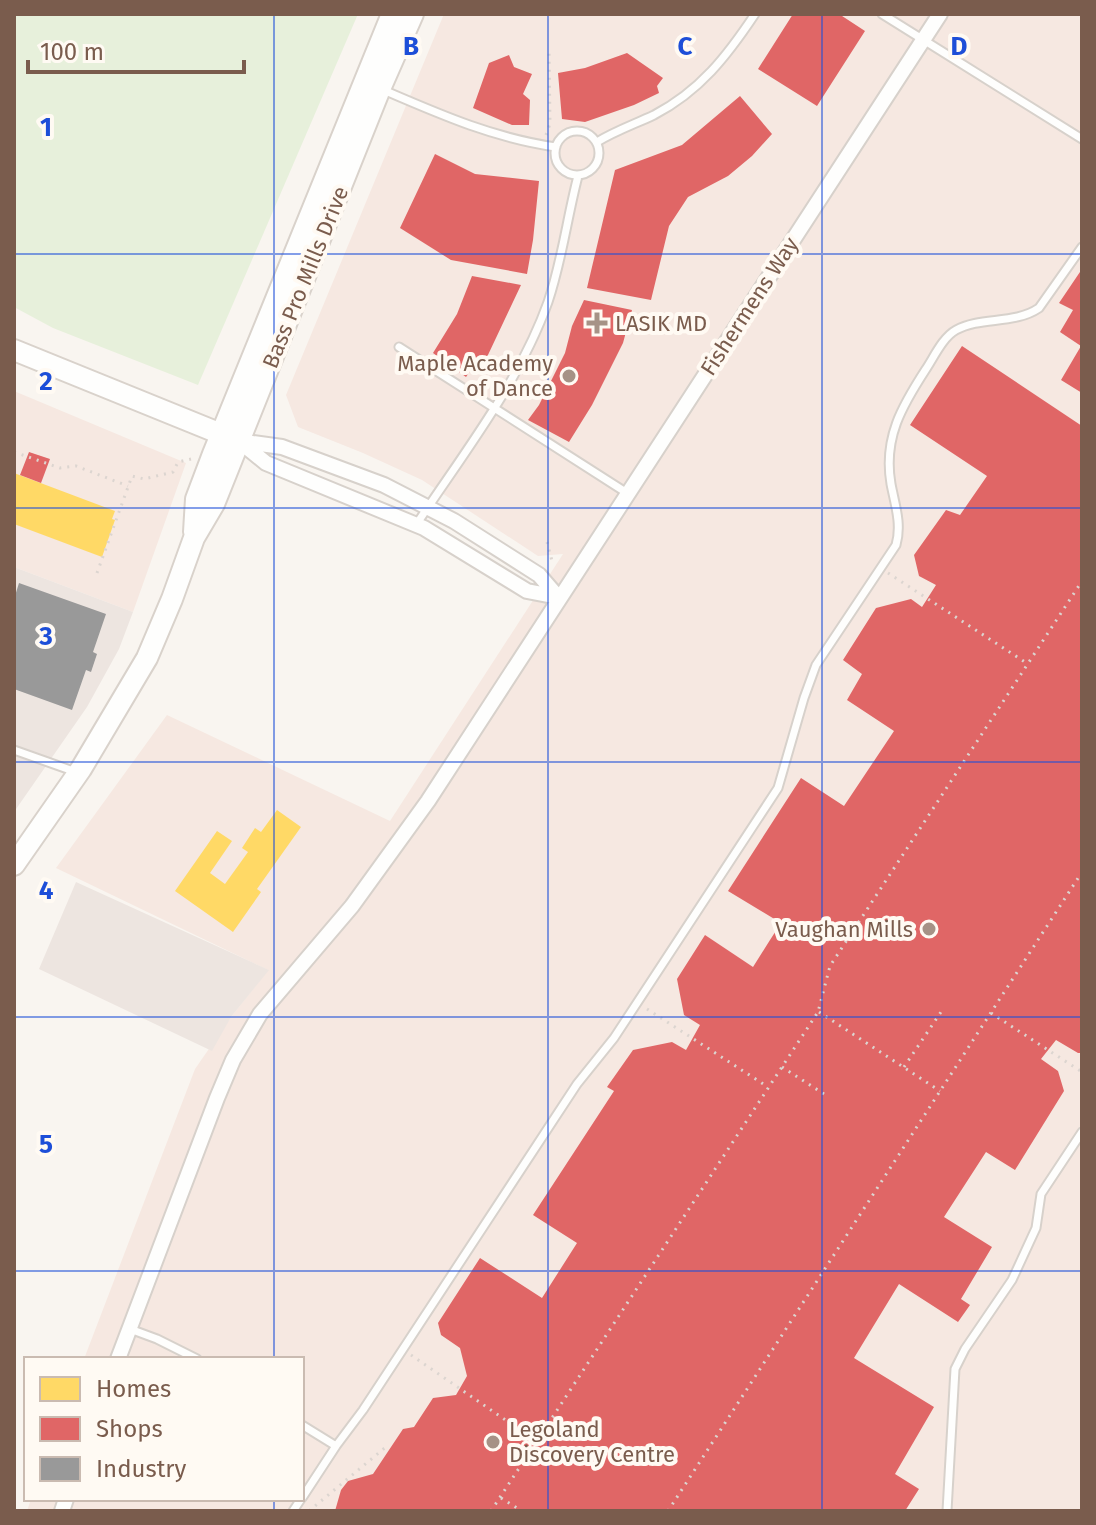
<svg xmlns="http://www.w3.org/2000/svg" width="1096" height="1525" font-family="'Fira Sans',sans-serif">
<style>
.commercial{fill:#f6e8e1}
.industrial{fill:#ede5e0}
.green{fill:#e7f0db}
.homes{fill:#ffd966}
.shops{fill:#e06666}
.industry{fill:#999}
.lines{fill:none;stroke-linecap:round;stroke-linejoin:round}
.lane-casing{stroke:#d7d1cb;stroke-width:11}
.street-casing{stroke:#d7d1cb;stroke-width:18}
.secondary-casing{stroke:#d9d2cb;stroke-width:24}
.path{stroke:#dcd5d0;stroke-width:3;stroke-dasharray:2 6;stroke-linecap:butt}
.lane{stroke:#fefefd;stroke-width:7}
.street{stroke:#fefefd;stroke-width:14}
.secondary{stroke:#fefefd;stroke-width:20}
.grid{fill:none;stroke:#1d4ed8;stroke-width:2;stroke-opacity:0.55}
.poi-dot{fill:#a69286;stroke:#fffaf3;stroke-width:3}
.labels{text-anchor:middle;stroke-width:8;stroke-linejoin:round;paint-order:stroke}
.street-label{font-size:22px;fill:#7a5c4d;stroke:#fffaf3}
.poi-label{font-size:22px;fill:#7a5c4d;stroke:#fffaf3;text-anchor:start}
.grid-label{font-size:26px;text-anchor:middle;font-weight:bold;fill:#1d4ed8;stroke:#fffaf3;stroke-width:8;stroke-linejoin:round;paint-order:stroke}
</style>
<rect width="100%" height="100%" fill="#f9f5f0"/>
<path class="commercial" d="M444 14H1082V1511H27L31 1499H302V1359H84L195 1069 231 1017 268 970 56 868 167 715 390 821 563 554 538 556 422 480 363 453 298 427 286 395Z
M14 391 186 463 133 612 14 567Z"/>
<path class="industrial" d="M14 567 133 612 119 649 87 707 14 812Z
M76 882 269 970 231 1017 212 1051 39 969Z"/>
<path class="green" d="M14 14H358L198 385 53 328 14 307Z"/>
<path class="homes" d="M14 473 115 511 112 519 115 520 102 557 14 524Z
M277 810 301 827 257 889 261 892 233 932 175 891 217 831 232 841 210 873 225 884 248 852 242 848 255 828 261 832Z"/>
<path class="shops" d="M793 14H839L865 31 817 106 758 69Z
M627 53 663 78 657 86 659 93 634 105 585 122 562 119 558 73 585 68Z
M509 55 514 67 532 74 523 94 530 100 529 125H512L473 108 489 63Z
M740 96 772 134 752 156 728 176 688 197 669 226 651 300 587 288 615 170 682 145Z
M435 154 475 174 539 181 533 240 527 274 451 260 400 228Z
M1082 269V393L1061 380 1081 346 1060 332 1073 310 1059 303Z
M472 276 521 285 479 374 471 370 466 377 433 353 457 314Z
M584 300 632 310 623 343 592 405 569 442 528 420 539 405 565 353 572 326Z
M962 346 1082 426V1053H1078L1056 1040 1041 1059 1058 1071 1064 1091 1015 1170 986 1152 944 1217 992 1247 961 1299 970 1305 958 1322 899 1284 854 1358 934 1407 895 1474 919 1489 905 1511H335L341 1490 348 1481 373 1474 403 1429 414 1427 433 1398 456 1395 467 1376 460 1348 441 1335 438 1323 480 1258 542 1298 577 1243 533 1215 614 1091 607 1087 633 1050 672 1042 686 1050 700 1025 684 1015 677 979 705 935 753 967 770 940 781 923 728 891 801 778 844 806 894 731 847 700 862 674 843 660 876 608 911 599 922 607 936 585 919 576 914 555 946 510 960 515 987 476 910 425Z
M29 452 50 459 41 483 20 475Z"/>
<path class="industry" d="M19 583 106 614 93 652 97 654 91 672 86 670 72 710 14 689V599Z"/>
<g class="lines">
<g class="lane-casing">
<path id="lane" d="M882 14 1082 139
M381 89C439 114 493 138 556 147
M555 153a22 22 0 1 1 44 0a22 22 0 1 1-44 0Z
M597 142C615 131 635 124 654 115 700 91 727 56 755 14
M399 347 627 493
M416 525C463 454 519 383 548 302 562 261 567 218 578 176
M14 750 76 772
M130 1329 157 1339 197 1359
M302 1425 336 1446 363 1410 577 1084 614 1038 778 788 804 698 816 665 896 545C902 524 895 505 891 484 883 438 902 406 926 369 934 357 943 337 956 330 981 316 1014 325 1039 308L1082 247
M302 1498 336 1446
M293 1511 301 1499
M947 1511 955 1369 965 1349 1012 1280 1036 1228 1041 1194 1082 1132"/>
</g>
<g class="street-casing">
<path id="street" d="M238 441 282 447 384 485 454 521 539 575 558 597
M239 441 266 463 424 528 527 591 558 597
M118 1359 217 1098 233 1060 260 1014 352 906 428 801 940 14
M62 1511 66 1499"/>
</g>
<g class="secondary-casing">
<path id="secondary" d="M14 350 231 438
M194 532 196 499 213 454 392 14
M14 865 81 769 147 658 172 599 194 538 214 504 380 89 413 14"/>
</g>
<path class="path" d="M546 135 550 124 549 48
M14 452 60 468 76 466 128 486
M547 542 552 561
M97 573 132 476 144 479 173 472 178 462 191 459
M888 573 1028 664
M647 1009 768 1087
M819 1012 940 1091
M991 1013 1082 1072
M782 1067 824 1094
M904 1067 941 1012
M411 1355 536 1441
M501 1498 522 1511
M309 1511 387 1446
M491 1511 818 1012 830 966 1082 581
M668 1511 1082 872"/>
<use href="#lane" class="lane"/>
<use href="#street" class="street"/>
<use href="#secondary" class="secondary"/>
</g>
<path class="grid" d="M274 14V1359M548 14V1511M822 14V1511M14 254H1082M14 508H1082M14 762H1082M14 1017H1082M14 1271H1082M274 1499V1511"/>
<g class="poi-dot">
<path d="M593 311h8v8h8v8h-8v8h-8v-8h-8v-8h8z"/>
<circle cx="569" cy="376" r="8"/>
<circle cx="929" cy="929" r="8"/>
<circle cx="493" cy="1442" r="8"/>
</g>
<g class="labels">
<g class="street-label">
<text transform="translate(305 277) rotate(-68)" y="8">Bass Pro Mills Drive</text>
<text transform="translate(749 306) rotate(-57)" y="8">Fishermens Way</text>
</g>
<g class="poi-label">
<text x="615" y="331">LASIK MD</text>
<text x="553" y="371" text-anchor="end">Maple Academy<tspan x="553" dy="25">of Dance</tspan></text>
<text x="913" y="937" text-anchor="end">Vaughan Mills</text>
<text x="509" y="1437">Legoland<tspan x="509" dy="25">Discovery Centre</tspan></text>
</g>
</g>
<g class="grid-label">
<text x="411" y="55">B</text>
<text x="685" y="55">C</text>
<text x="959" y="55">D</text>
<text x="46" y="136">1</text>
<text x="46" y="390">2</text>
<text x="46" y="645">3</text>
<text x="46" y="899">4</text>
<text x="46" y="1153">5</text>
</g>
<rect width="1096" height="1525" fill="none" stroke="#7a5c4d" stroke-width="32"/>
<rect x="24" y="1357" width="280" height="144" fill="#fffaf3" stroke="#cabbb1" stroke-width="2"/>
<rect x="40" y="1377" width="40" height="24" fill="#ffd966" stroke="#cabbb1" stroke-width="2"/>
<text x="96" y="1397" font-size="24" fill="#7a5c4d">Homes</text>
<rect x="40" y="1417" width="40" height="24" fill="#e06666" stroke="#cabbb1" stroke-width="2"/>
<text x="96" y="1437" font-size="24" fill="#7a5c4d">Shops</text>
<rect x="40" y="1457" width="40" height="24" fill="#999999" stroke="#cabbb1" stroke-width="2"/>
<text x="96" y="1477" font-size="24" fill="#7a5c4d">Industry</text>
<path d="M28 60v12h216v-12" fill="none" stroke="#7a5c4d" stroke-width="4"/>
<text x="40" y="60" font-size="24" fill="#7a5c4d" stroke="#fffaf3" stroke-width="6" paint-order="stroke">100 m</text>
</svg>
